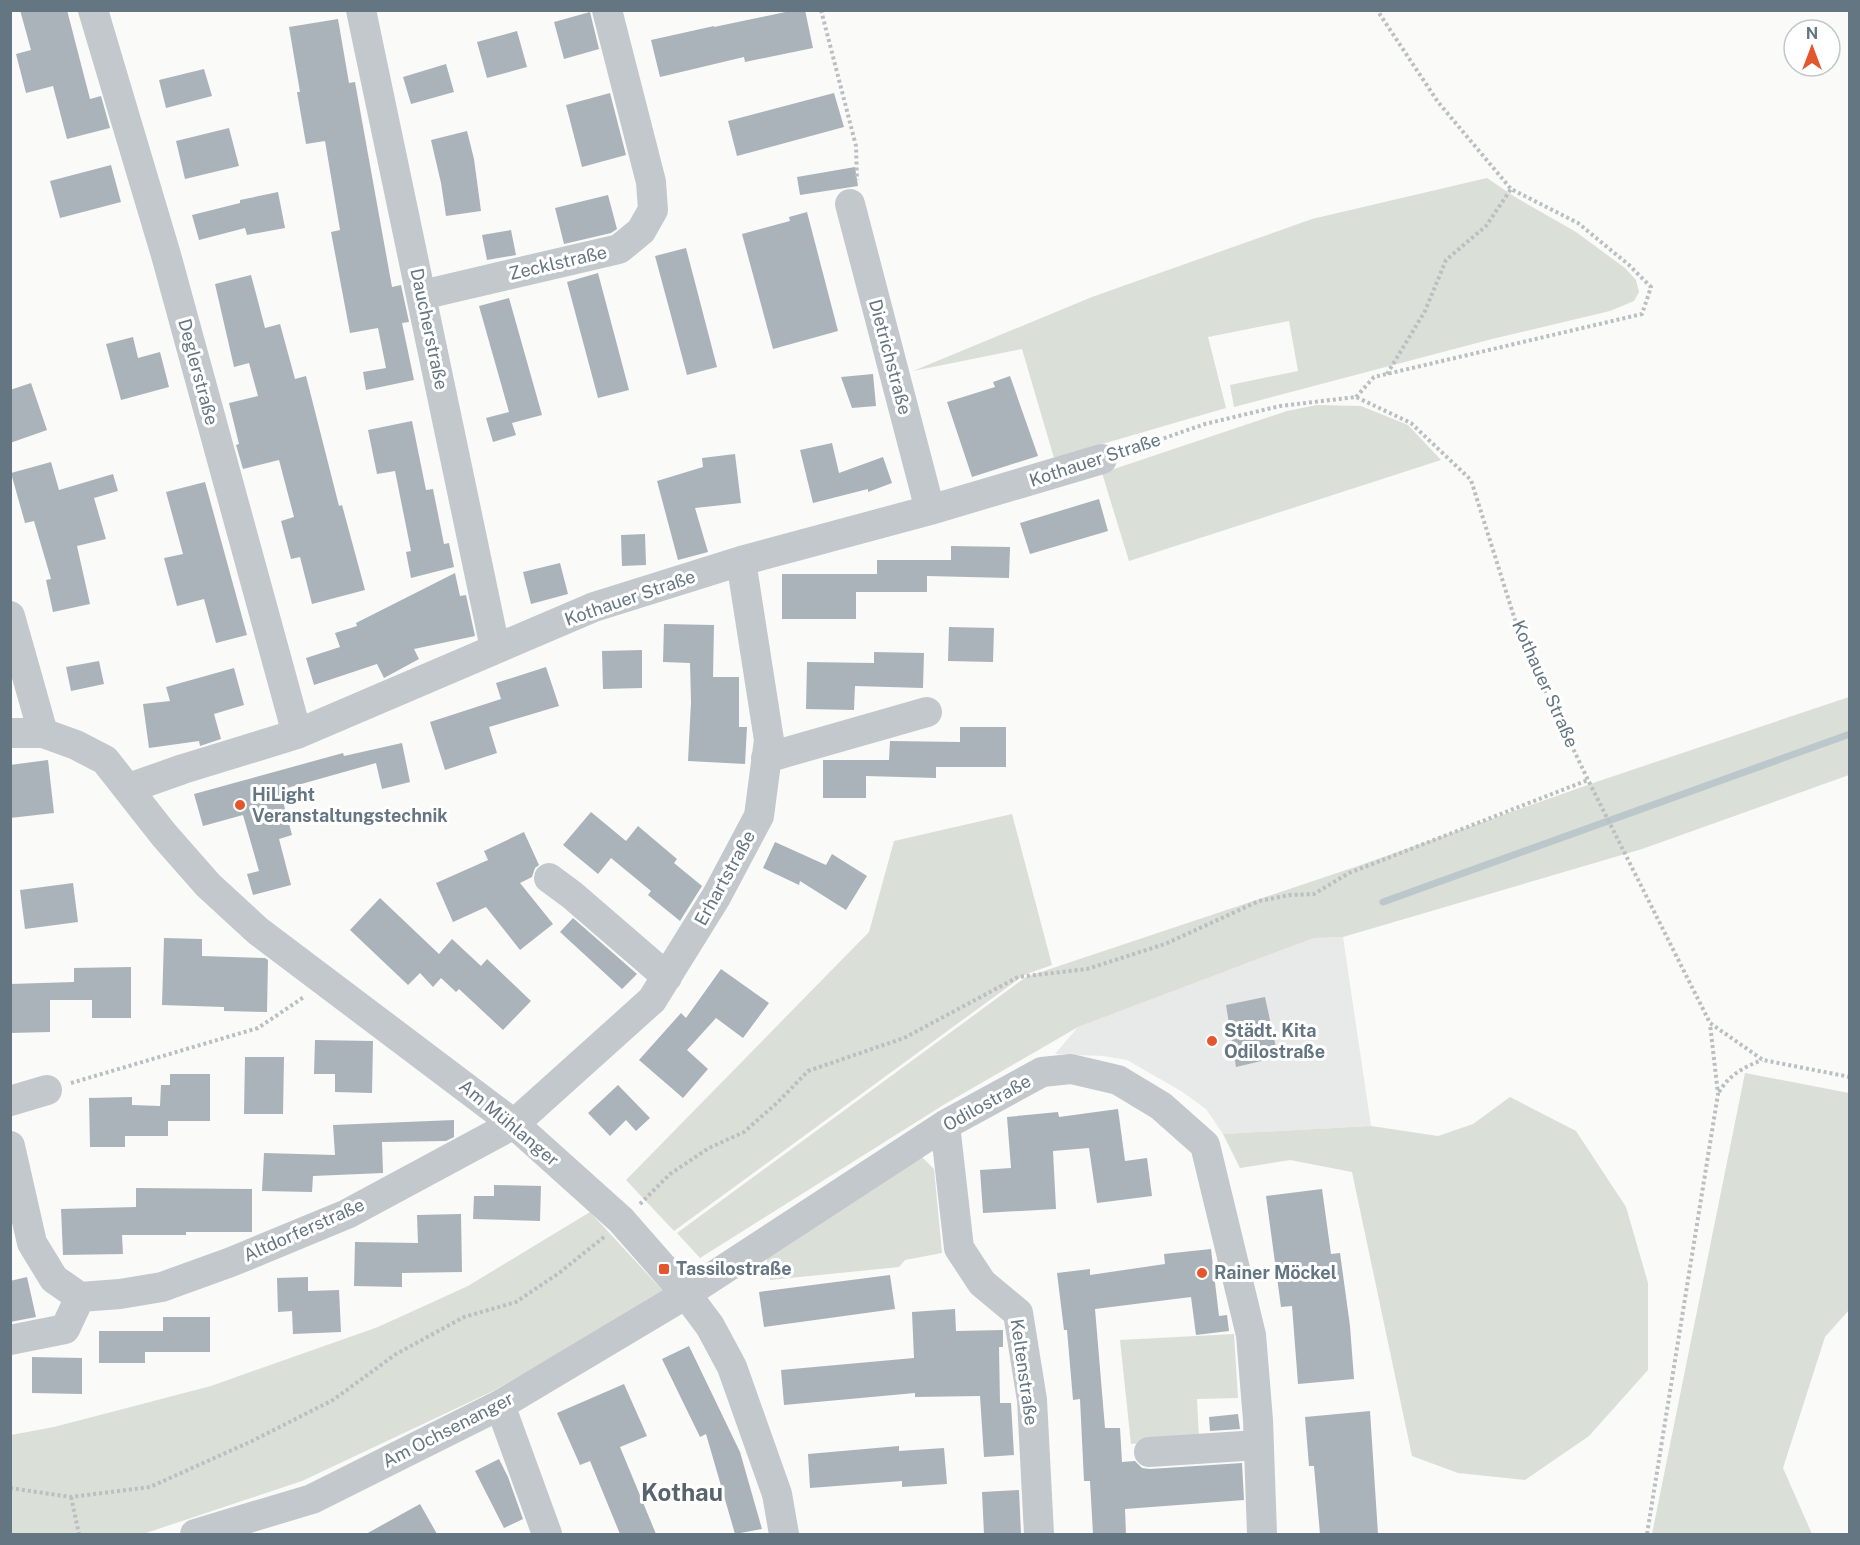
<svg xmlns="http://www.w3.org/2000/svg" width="1860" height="1545" font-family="'Public Sans',sans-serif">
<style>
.built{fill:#e8e9e9}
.green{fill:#dadfd7}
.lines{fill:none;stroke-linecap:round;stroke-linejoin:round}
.stream{stroke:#bbc7cb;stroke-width:7}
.building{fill:#aab3b9}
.path{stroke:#bbbfc2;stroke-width:4;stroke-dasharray:3 3;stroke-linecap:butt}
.minor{stroke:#c3c8cc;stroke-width:30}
.poi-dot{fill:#e4572e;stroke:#fff;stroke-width:2}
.labels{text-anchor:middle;stroke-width:6;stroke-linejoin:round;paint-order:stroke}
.street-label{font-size:18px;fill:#657683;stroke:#fff}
.poi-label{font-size:18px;font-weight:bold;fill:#657683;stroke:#fff;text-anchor:start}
.district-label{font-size:24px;font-weight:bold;fill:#57646e;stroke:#fff}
</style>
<rect width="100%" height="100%" fill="#fafaf8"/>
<path class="built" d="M1343 937 1371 1126 1223 1134 1206 1109 1181 1091 1127 1060 1103 1056 1055 1054 1078 1027 1314 938Z"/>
<path class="green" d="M1487 178 1515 197 1576 232 1625 268 1636 280 1639 292 1634 301 1610 311 1492 339 1234 407 1230 385 1298 371 1289 321 1208 337 1226 408 1054 458 1022 349 913 371 1092 297 1312 219Z
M1317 405 1361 406 1408 425 1441 460 1129 561 1102 473 1287 411Z
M1849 697V775L1642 849 1343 937 1314 938 1078 1027 945 1104 700 1258 677 1233 1026 977 1355 867 1599 781Z
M1012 814 1052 965 1024 975 674 1231 626 1180 869 932 894 841Z
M1745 1073 1849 1093V1310L1825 1337 1783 1468 1812 1534H1652Z
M1510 1097 1576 1131 1626 1207 1648 1283V1370L1589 1436 1525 1480 1458 1473 1412 1456 1352 1172 1290 1160 1240 1168 1223 1134 1371 1126 1438 1136 1473 1124Z
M920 1155 934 1169 942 1253 905 1260 899 1267 770 1280 766 1256Z
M590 1212 665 1293 493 1391 302 1481 143 1534H11V1435L54 1427 211 1386 378 1327 468 1286Z
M1234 1334 1238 1398 1197 1399 1199 1439 1131 1444 1120 1340Z"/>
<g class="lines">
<path class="stream" d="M1383 902 1850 734"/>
</g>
<path class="building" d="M20 10H67L90 99 101 96 110 128 67 139 53 86 26 93 16 54 31 50Z
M795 10H805L813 48 745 62 744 57 660 77 651 40 714 26V27Z
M590 12 599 49 564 59 554 22Z
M338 19 349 83 355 82 392 287 401 285 409 322 402 323 414 380 366 390 363 372 386 368 378 328 350 333 331 232 340 230 325 141 306 144 297 92H300L289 27Z
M517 31 527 67 487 78 477 42Z
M446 64 454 92 411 104 403 77Z
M204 69 212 96 166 108 159 80Z
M610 93 626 155 582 167 566 105Z
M834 93 844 127 737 156 728 121Z
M229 128 239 166 185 179 176 141Z
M467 131 474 159 481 211 446 216 441 183 431 140Z
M111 165 121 202 60 218 50 181Z
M855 167 858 186 800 195 797 177Z
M278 192 285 228 247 235 245 228 199 240 192 215 240 203V200Z
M608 195 617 229 611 233 564 244 555 208Z
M807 212 838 331 773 349 742 234 790 221 789 217Z
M511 230 516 255 487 260 482 235Z
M686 248 717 367 687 375 655 256Z
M598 273 629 390 598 398 567 282Z
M251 275 265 328 280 324 295 379 306 376 339 506 342 505 365 590 312 604 300 557 291 559 281 521 294 517 279 460 243 469 236 445 239 444 229 403 258 396 249 363 234 367 215 284Z
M509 298 542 415 512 423 516 435 493 442 486 418 509 412 479 306Z
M133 337 138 358 160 352 169 387 121 400 106 344Z
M873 374 876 406 852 408 841 377Z
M1010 376 1038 456 972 477 947 402 995 387 993 382Z
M31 383 47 430 10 443V390Z
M412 421 426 490 433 489 444 544 449 543 454 567 411 578 406 552 411 551 395 471 377 474 368 430Z
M832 443 839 473 883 457 892 483 868 492V489L813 503 800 450Z
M735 454 741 503 695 508 708 552 678 560 657 481 703 467 702 458Z
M51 462 59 490 113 474 118 491 94 498 106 539 77 546 90 604 53 612 46 580 51 579 34 521 25 523 11 473Z
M205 482 247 635 216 643 204 599 177 606 164 558 183 554 166 492Z
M1099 499 1108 531 1030 554 1020 523Z
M645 534 646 565 622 566 621 535Z
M951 546 1010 547 1009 578 927 576V592H856V619H782V574H877V560H951Z
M560 563 568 594 531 604 523 572Z
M455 573 460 596 466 595 475 636 414 649 419 659 384 678 377 664 314 685 306 658 340 647 335 633 357 626 356 623Z
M664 624 714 625 713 677H739V727H747L745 764 688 761 691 702 690 663 663 662Z
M949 627 994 628 993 662 948 661Z
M642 650V688L603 689 602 651Z
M874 652 924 653 923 688 855 686 854 710 806 709 807 662 874 663Z
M99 661 104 684 71 691 66 667Z
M546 667 559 706 489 727 497 753 445 770 430 722 501 699 496 683Z
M234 668 244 705 214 714 221 739 200 746 199 741 149 748 143 704 170 701 166 687Z
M960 727H1006V767H936V778L866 776V798H823V760H889L890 741 960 742Z
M402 743 410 782 382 789 376 763 280 790 292 835 279 839 291 885 253 895 247 874 259 871 243 815 203 826 194 794 343 753 344 756Z
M48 760 54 813 10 818V765Z
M591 812 626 841 638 826 677 859 674 863 702 886 680 921 648 895 651 891 611 858 598 874 563 845Z
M524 832 539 865 535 868 532 877 520 883 553 924 520 950 486 907 453 922 436 883 488 860 484 851Z
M775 842 826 865 832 854 867 876 846 910 800 881 799 885 763 868Z
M73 883 78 922 25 929 20 890Z
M380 898 439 954 452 939 481 966 487 959 531 1001 503 1030 459 989 456 992 441 978 433 987 420 973 408 985 350 930Z
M573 918 637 974 622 989 560 932Z
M164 938 202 939V956L265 958 268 960 267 1012 224 1011V1007L162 1005Z
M131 967V1018H92V1000H50V1032L10 1033V984L74 982V968Z
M721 969 769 1003 743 1038 716 1018 687 1050 708 1069 683 1098 639 1060 681 1013 686 1018Z
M1265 997 1278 1057 1236 1067 1226 1005Z
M315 1040 373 1041 372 1093 335 1092V1074H314Z
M245 1057H284L283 1114H244Z
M170 1074H210V1121H168V1136H125V1147H90L89 1098 132 1097V1105L160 1106 161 1085H170Z
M618 1085 650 1118 636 1131 626 1120 610 1136 588 1113Z
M1118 1109 1125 1161 1147 1158 1152 1196 1097 1203 1089 1148 1053 1151 1056 1209 983 1213 980 1170 1011 1168 1007 1117 1058 1112 1059 1117Z
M454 1120V1137L446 1141 382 1142 383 1173 313 1176 312 1192 262 1191 264 1153 335 1155 333 1125Z
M494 1185 541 1186 540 1221 473 1219 474 1196H494Z
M136 1188 252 1189V1232H186V1235H122L123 1254 63 1255 61 1209 136 1207Z
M1322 1189 1331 1254 1340 1253 1350 1326 1354 1379 1298 1384 1292 1306 1281 1307 1266 1196Z
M461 1214 462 1272 402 1273V1287L354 1286 355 1242 418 1243 417 1215Z
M1211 1249 1219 1316 1227 1315 1229 1331 1196 1335 1191 1297 1095 1309 1105 1428H1120L1122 1462 1135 1461 1142 1468 1150 1469 1242 1463 1244 1500 1125 1509 1126 1534H1093L1090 1481H1084L1080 1399 1073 1400 1067 1330H1064L1057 1273 1090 1269V1275L1165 1264 1164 1254Z
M890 1275 895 1309 764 1327 759 1292Z
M27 1277 36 1317 10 1322V1281Z
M308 1277V1291L339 1290 341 1332 293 1334 292 1311 278 1312 277 1278Z
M955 1309 956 1331 1003 1330V1347H999L1000 1403H1011L1014 1455 984 1457 980 1396 915 1397V1393L784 1405 781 1370 914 1358 912 1312Z
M163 1317H210V1352H145V1363H99V1331H163Z
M689 1346 740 1452 762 1529 735 1534 706 1434 700 1437 662 1359Z
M32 1357 82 1358V1394L32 1393Z
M624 1384 647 1436 620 1447 656 1534H620L590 1461 580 1465 557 1413Z
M1370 1411 1378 1534H1320L1314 1466H1309L1305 1417Z
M1238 1414 1240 1429 1210 1431 1209 1417Z
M899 1446V1451L944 1448 947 1484 902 1487V1481L810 1488 808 1454Z
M499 1459 508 1477 523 1519 504 1528 475 1471Z
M1019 1490 1021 1534H984L982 1492Z
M420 1504 437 1534H366Z"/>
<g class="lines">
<path class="path" d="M821 10 856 146 857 180
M1387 374 1425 311 1446 260 1486 226 1511 189
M1356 397 1374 377 1642 314 1651 287 1629 265 1578 223 1511 189 1438 102 1377 10
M1124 452 1205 424 1280 406 1356 397 1411 423 1471 480 1521 639 1588 780 1710 1023 1763 1060 1850 1077
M71 1083 258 1028 304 997
M1719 1092C1729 1075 1744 1067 1762 1060
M640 1204 670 1174 709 1148 744 1132 778 1102 808 1071 904 1038 1018 977 1087 969 1165 944 1259 901 1290 895 1314 894 1349 873 1588 780
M10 1488 71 1497 150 1487 252 1441 333 1400 396 1354 464 1317 516 1302 559 1273 604 1237
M71 1497 79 1534
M1647 1534 1718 1094 1710 1024"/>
<path class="minor" d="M93 10 166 255 297 734
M361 10 495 648
M850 204 930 510
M422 295 619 249 641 231 653 210 651 182 607 10
M10 616 43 733
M10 733H43L76 745 105 760 164 835 208 885 258 931 514 1124 621 1220 686 1294 710 1326 732 1367 777 1494 784 1534
M766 758 927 712
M129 788 183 769 297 734 594 607 741 561 930 510 1102 459
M549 878 572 895 667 977
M10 1101 47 1090
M945 1125 959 1248 982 1283 1018 1313 1032 1400 1039 1534
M10 1146 32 1243 54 1279 80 1297 120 1294 162 1287 231 1262 347 1214 514 1124 652 1000 716 897 759 816 769 740 741 561
M10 1340 65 1329 80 1297
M500 1405 547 1534
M1149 1452 1259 1445
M195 1534 312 1499 500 1405 686 1294 945 1125 1042 1072 1071 1069 1118 1080 1161 1106 1205 1145 1251 1335 1258 1420 1262 1534"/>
</g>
<g class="poi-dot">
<circle cx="240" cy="805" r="6"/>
<circle cx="1212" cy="1041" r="6"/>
<rect x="658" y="1263" width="12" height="12" rx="3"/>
<circle cx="1202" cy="1273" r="6"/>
</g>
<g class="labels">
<g class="street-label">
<text transform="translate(558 263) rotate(-13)" y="6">Zecklstraße</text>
<text transform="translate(429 329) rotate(78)" y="6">Daucherstraße</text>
<text transform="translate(890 357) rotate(75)" y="6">Dietrichstraße</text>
<text transform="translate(198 372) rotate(75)" y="6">Deglerstraße</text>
<text transform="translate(1095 460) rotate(-18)" y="6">Kothauer Straße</text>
<text transform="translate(630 598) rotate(-19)" y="6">Kothauer Straße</text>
<text transform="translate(1545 684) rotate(66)" y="6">Kothauer Straße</text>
<text transform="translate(725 878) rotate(-61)" y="6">Erhartstraße</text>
<text transform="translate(987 1103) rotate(-29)" y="6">Odilostraße</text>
<text transform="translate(509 1123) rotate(40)" y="6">Am Mühlanger</text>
<text transform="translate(304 1230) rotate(-24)" y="6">Altdorferstraße</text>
<text transform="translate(1024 1372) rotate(82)" y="6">Keltenstraße</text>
<text transform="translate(448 1430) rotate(-27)" y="6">Am Ochsenanger</text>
</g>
<g class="poi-label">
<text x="252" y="801">HiLight<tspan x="252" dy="21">Veranstaltungstechnik</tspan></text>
<text x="1224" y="1037">Städt. Kita<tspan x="1224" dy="21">Odilostraße</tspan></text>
<text x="676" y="1275">Tassilostraße</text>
<text x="1214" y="1279">Rainer Möckel</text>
</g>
<g class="district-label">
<text x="682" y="1501">Kothau</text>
</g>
</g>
<rect width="1860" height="1545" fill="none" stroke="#657683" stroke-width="24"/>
<g transform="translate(1812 48)"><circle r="28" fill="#ffffff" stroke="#c1c8cd" stroke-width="1.5"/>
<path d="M0-4.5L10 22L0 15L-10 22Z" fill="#e4572e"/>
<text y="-9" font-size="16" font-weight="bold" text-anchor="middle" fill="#657683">N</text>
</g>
</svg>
